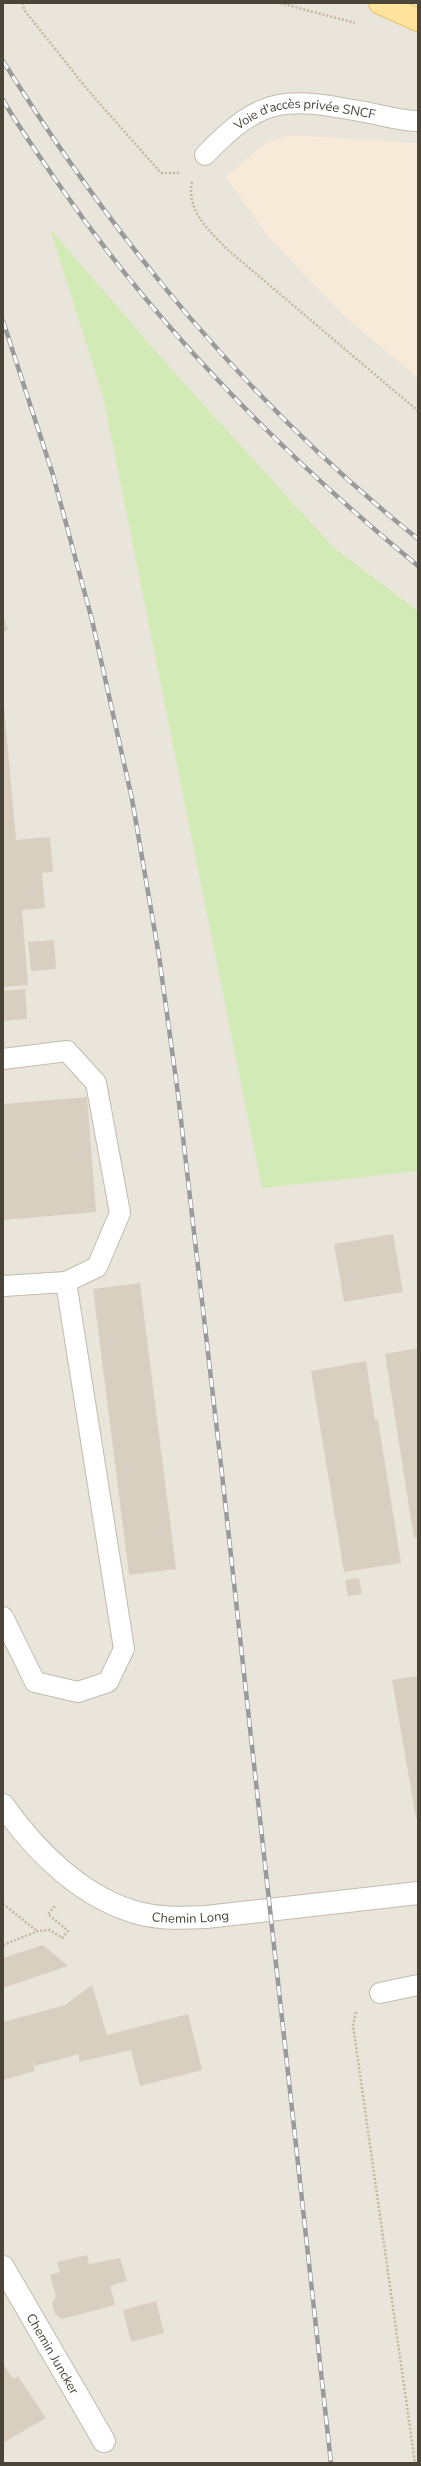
<svg xmlns="http://www.w3.org/2000/svg" width="421" height="2466" font-family="'Nunito Sans',sans-serif">
<style>
.residential{fill:#eae5da}
.commercial{fill:#f7ead8}
.green{fill:#d2eab5}
.building{fill:#d8cfc1}
.lines{fill:none;stroke-linecap:round;stroke-linejoin:round}
.lane-casing{stroke:#c2bbae;stroke-width:22}
.street-casing{stroke:#c2bbae;stroke-width:24}
.primary-casing{stroke:#e6c16a;stroke-width:24}
.path{stroke:#c4b79f;stroke-width:2.5;stroke-dasharray:2 2;stroke-linecap:butt}
.lane{stroke:#fff;stroke-width:20}
.street{stroke:#fff;stroke-width:22}
.primary{stroke:#ffe39c;stroke-width:22}
.rail-casing{stroke:#9a9a9a;stroke-width:4.5}
.rail{stroke:#fff;stroke-width:3;stroke-dasharray:9;stroke-linecap:butt}
.labels{text-anchor:middle;stroke-width:4;stroke-linejoin:round;paint-order:stroke}
.street-label{font-size:13px;fill:#4b4439;stroke:#fff}
</style>
<rect width="100%" height="100%" fill="#f6f3ec"/>
<path class="residential" d="M3 3H418V2463H3Z"/>
<path class="commercial" d="M290 135 418 143V378L344 316 266 234 226 177 266 143Z"/>
<path class="green" d="M50 229 173 371 334 548 418 611V1171L262 1188 103 396Z"/>
<path class="building" d="M3 614 8 630 3 632Z
M3 694 16 840 50 837 53 872 42 873 45 908 22 910 28 985 3 987Z
M54 940 56 969 31 971 28 942Z
M25 989 27 1019 3 1021V991Z
M87 1097 96 1212 3 1220V1104Z
M393 1234 403 1292 344 1302 334 1244Z
M140 1283 176 1569 129 1575 93 1289Z
M418 1348V1537L414 1538 385 1354Z
M366 1361 375 1420H378L401 1563 344 1572 311 1371Z
M359 1578 362 1594 348 1596 345 1580Z
M418 1676V1818H416L392 1680Z
M43 1945 68 1966 3 1988V1958Z
M92 1985 107 2035 188 2014 202 2070 140 2086 131 2050 79 2062V2054L35 2066 32 2059 35 2071 3 2080V2022L65 2005Z
M87 2255 89 2264 120 2258 127 2281 110 2286 115 2305 62 2319 55 2314 52 2303 56 2296 50 2275 60 2272 57 2262Z
M156 2301 164 2333 131 2342 123 2310Z
M3 2363 13 2379 18 2376 46 2418 3 2443Z"/>
<g class="lines">
<g class="lane-casing">
<g id="lane">
<path id="s1" d="M205 155C265 92 289 98 370 113 385 116 402 121 418 121"/>
<path d="M3 1059 67 1051 96 1083 120 1213 97 1267 66 1282"/>
<path d="M3 1286 66 1282 124 1649 108 1682 78 1692 35 1682 3 1617"/>
<path d="M380 1993 418 1985"/>
</g>
</g>
<g class="street-casing">
<g id="street">
<path id="s2" d="M3 1805C36 1852 84 1900 142 1914 163 1919 185 1918 206 1917L418 1893"/>
<path id="s3" d="M3 2267 104 2441"/>
</g>
</g>
<g class="primary-casing">
<path id="primary" d="M380 3 418 20"/>
</g>
<path class="path" d="M22 3 25 11 87 89 161 173H180
M280 3 355 23
M192 182C186 211 210 232 228 250L418 411
M3 1904 37 1931
M3 1945 38 1931 50 1930 62 1938 68 1931 48 1914 55 1906
M356 2012 353 2025 415 2463"/>
<use href="#lane" class="lane"/>
<use href="#street" class="street"/>
<use href="#primary" class="primary"/>
<g class="rail-casing">
<path id="rail" d="M3 61C117 243 249 404 418 539
M3 100C21 131 42 160 62 189 162 333 283 455 418 566
M3 321 53 475 92 620 132 799 159 956 178 1094 221 1465 331 2463"/>
</g>
<use href="#rail" class="rail"/>
</g>
<g class="labels">
<g class="street-label">
<text dy="5" stroke="none"><textPath href="#s1" startOffset="115">Voie d'accès privée SNCF</textPath></text>
<text dy="5" stroke="none"><textPath href="#s2" startOffset="229">Chemin Long</textPath></text>
<text dy="5" stroke="none"><textPath href="#s3" startOffset="100">Chemin Juncker</textPath></text>
</g>
</g>
<rect width="421" height="2466" fill="none" stroke="#4b4439" stroke-width="8"/>
</svg>
